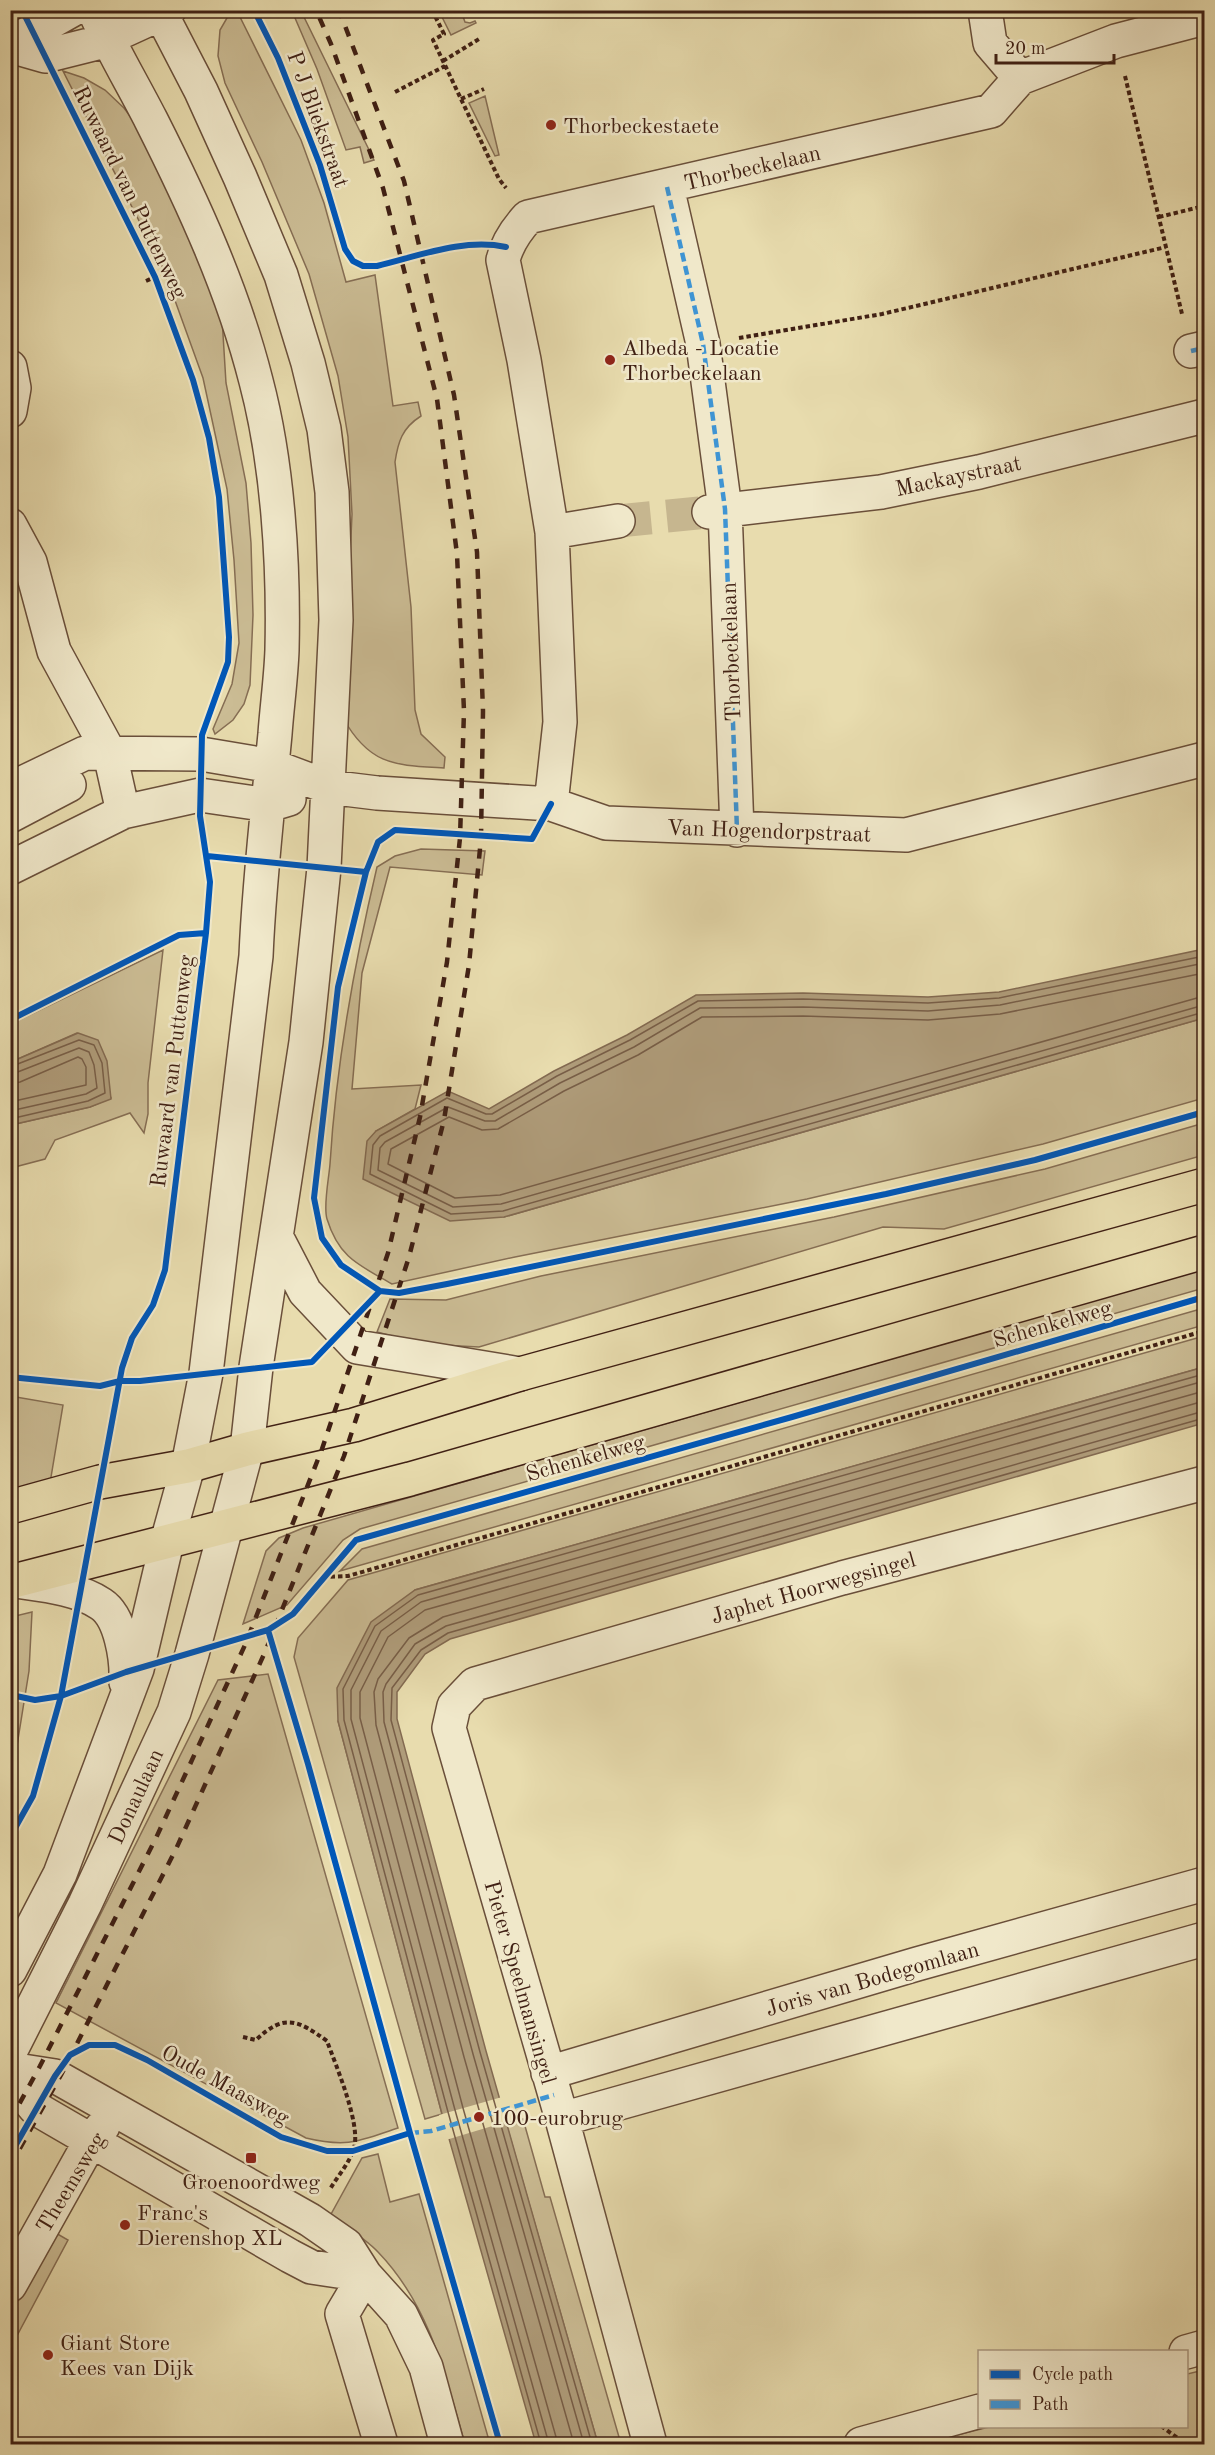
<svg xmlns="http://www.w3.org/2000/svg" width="1215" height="2455" font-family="'Old Standard TT',serif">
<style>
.green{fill:#cbbc94;stroke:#866e54;stroke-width:1.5}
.water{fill:#af9c7a;stroke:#836a51;stroke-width:1.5}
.pier{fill:#e8dcae}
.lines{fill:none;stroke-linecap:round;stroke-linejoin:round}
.shore{stroke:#785e47;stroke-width:1.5}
.minor-tunnel{stroke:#c6b68f;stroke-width:33;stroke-dasharray:33 16;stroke-linecap:butt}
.minor-casing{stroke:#6a4f3a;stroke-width:36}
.major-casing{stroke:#402014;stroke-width:36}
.path{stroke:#402014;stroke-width:4;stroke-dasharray:4.5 3;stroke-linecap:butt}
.minor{stroke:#f0e8ca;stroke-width:33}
.major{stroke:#e8dcae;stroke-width:33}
.rail{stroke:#402014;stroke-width:4.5;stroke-dasharray:10 10;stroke-linecap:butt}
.quiet{stroke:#3f94d3;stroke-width:4.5;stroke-dasharray:9 4.5;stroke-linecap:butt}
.cycleway-casing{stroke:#f0e8ca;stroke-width:10}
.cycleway{stroke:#0057b8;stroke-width:6}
.poi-dot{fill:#8f2418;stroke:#f0e8ca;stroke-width:2}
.labels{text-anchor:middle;stroke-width:5;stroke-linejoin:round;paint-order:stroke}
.street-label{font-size:22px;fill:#402014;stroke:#f0e8ca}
.poi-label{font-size:22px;fill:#402014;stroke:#f0e8ca;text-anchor:start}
</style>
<rect width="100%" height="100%" fill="#e8dcae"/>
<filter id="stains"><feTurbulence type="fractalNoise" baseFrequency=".00333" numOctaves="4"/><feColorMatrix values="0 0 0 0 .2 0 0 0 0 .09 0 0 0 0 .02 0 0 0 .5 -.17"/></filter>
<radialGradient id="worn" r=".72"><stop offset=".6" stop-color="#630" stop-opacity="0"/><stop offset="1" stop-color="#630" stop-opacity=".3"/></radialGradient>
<path class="green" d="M231 11H237L301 140 324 203 346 282 375 275 393 406 418 402 421 416C402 428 398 442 395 462L411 607 415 710 421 734 445 757 444 768C395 765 370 766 343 718L352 514 348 437 338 376 309 274 262 162 225 83 218 56 220 30Z
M292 11H301L374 160 364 163 360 147 346 150 317 69Z
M439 11H461L465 22 470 23 475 21 476 23 451 35Z
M63 71 84 78 105 90 124 108 139 128 187 224 222 318 226 383 246 483 251 543 253 615 250 685 244 704 233 720 215 734 213 729 232 684 239 643 234 560 227 489 203 378 164 270Z
M485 96 499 155 495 156 469 103Z
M421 849 485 851 482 875 390 867 362 973 352 1089 421 1085 415 1109 376 1131 504 1217 1204 1018V1098L1043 1144 807 1199 515 1257 392 1284C359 1265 339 1258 327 1219 323 1206 329 1178 330 1164 336 1064 354 965 377 867L395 856Z
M163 950 148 1083V1114L144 1133 130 1113 55 1140 45 1159 11 1168V1125L90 1107 111 1098 77 1033 11 1062V1024Z
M1204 1123V1155L944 1229 883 1227 479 1347 422 1344 377 1332 390 1299 446 1300 541 1276 834 1217 1045 1169Z
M1204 1269V1288L360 1529 343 1540 287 1605 243 1624 266 1551 279 1538 303 1528Z
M1204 1308V1325L340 1571 362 1549Z
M1204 1336V1367L415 1590 338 1721 442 2114 425 2119 294 1657 298 1638 348 1580Z
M10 1396 63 1405 49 1489 10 1497Z
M32 1612 29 1671 11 1783V1617Z
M268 1674 398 2128C359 2141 348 2148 306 2138L56 2003 218 1680Z
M523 2119 545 2197H550L621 2444H598L506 2123Z
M378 2154 390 2202 419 2194 490 2444H465C445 2375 430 2306 378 2252 365 2238 346 2227 330 2216L362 2158Z
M54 2232 68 2240 11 2347V2311Z
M1204 2370V2444H921L989 2427 1186 2426 1187 2374Z"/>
<path class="water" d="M1204 949V1018L504 1217 450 1221 363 1179 367 1141 376 1131 448 1091 489 1109 554 1071 627 1035 696 995 803 993 928 997 999 992Z
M78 1033 98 1040 107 1061 111 1099 90 1107 11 1125V1062Z
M1204 1367V1423L450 1639 425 1654 397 1692V1719L486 2051 598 2444H536L442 2114 338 1721 337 1688 371 1622 415 1590Z"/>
<path class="pier" d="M502 2097 509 2121 446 2140 439 2115Z"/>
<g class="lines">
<path class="shore" d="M1204 956 999 998 928 1003 803 999 698 1001 630 1040 557 1076 492 1114H486L447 1098 380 1136 373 1145 370 1174 451 1214 503 1211 1204 1012
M1204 963 1000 1005 928 1011 803 1007 700 1008 634 1047 560 1083 495 1121H485L448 1107 385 1142 380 1148 378 1170 453 1207 501 1204 1204 1005
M1204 973 1000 1014 928 1020 803 1016 702 1017 638 1055 564 1091 498 1129 482 1130 449 1117 391 1149 388 1164 455 1198 500 1195 1204 996
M10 1067 79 1040 94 1045 102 1063 105 1093 88 1101 10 1119
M10 1075 79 1048 89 1052 94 1065 97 1088 86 1094 10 1111
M10 1084 20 1082 78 1057 82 1059 86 1067V1085L10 1102
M541 2444 448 2112 344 1720 343 1689 375 1626 418 1595 1204 1374
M549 2444 455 2110 351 1719V1690L381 1631 421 1602 1204 1381
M558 2444 463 2108 360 1718V1692L388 1637 425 1610 1204 1391
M574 2444 464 2057 376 1725 374 1692 378 1679 409 1638 443 1617 1204 1401
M584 2444 473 2054 384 1722 383 1692 386 1684 415 1644 446 1626 1204 1411
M592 2444 480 2052 391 1720 392 1688 421 1650 448 1633 1204 1418"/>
<path class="minor-tunnel" d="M618 521 709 512"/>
<g class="minor-casing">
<path id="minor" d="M985 10 990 43 1020 78
M10 40 33 32 72 10
M10 46 45 56 97 43 169 10
M667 187 703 344 725 509 737 830
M1191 351 1204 348
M10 367 14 388 10 411
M709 512 881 492 979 472 1204 416
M10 525 30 562 54 651 110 754 123 812
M552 532 618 521
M10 789 85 753 201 754 272 766 328 787 377 793 551 804 606 823 906 835 1204 759
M551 804 560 722 552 532 524 360 503 260C507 243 516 230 528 217L991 111 1020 78 1116 41 1204 18
M10 816 69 785
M10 868 123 812 200 795 269 805 289 799
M277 1238 305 1292 357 1347 520 1374
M15 1581C42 1585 77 1588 101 1604 121 1617 127 1659 126 1682
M10 1970 60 1874 137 1669 167 1542 188 1466 206 1373 256 956C259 882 268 808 275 734 277 706 281 678 282 650 284 565 278 464 256 381 233 290 193 203 151 120 132 83 111 48 94 10
M10 2052 85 1904 174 1712 192 1654 247 1449 256 1367 306 1042 324 868 336 620 332 492 324 429 308 363 281 275 240 177 201 91 159 10
M10 2069 55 2076 310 2220 346 2245 365 2275 401 2315 426 2367 447 2444
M548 2073 917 1964 1204 1884
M10 2078 35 2108 290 2256 311 2267 365 2275
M562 2119 1204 1939
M365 2275 342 2314 381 2444
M10 2285 90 2142 103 2126
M1186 2352 1204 2347
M650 2444 562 2119 449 1728 454 1706 475 1684 842 1578 1204 1483
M861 2444 980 2411"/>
</g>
<g class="major-casing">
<path id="major" d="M10 1507 100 1482 188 1466 247 1449 354 1425 520 1374 1204 1185
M10 1582 410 1479 1204 1252"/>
</g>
<path class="path" d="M432 10 444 34 433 40 499 179 506 188
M443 61 479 39
M1125 76 1182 314
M395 92 445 66
M461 99 484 89
M1159 217 1204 206
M146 281 155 277
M739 338 882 314 1166 247
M323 1577 348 1576 1204 1331
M243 2037 256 2040C284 2013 298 2020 327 2041 336 2066 361 2124 354 2148 350 2162 338 2176 330 2189
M1161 2426 1186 2444"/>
<use href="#minor" class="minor"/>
<use href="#major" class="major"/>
<path class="rail" d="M10 2121 40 2066 156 1838 245 1645 322 1449 388 1253 420 1117 447 962 460 838 464 711 457 554 437 399 383 188 331 44 316 10
M10 2166 61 2075 176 1849 265 1652 344 1456 409 1257 444 1120 469 965 481 838 483 711 477 552 454 395 404 181 339 10"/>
<path class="quiet" d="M667 187 703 344 725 509 737 830
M1191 351 1204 348
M410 2133 431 2131 554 2095"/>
<g class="cycleway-casing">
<path id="cycleway" d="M254 10 278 58 320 165 345 249 353 261 363 266H377C419 256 463 238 506 247
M551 804 532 839 395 830 378 842 366 872 338 987 314 1198 322 1238 341 1265 380 1291 399 1293 447 1284 886 1194 1035 1160 1204 1112
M207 856 366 872
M10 1020 179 935 206 933
M10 1377 100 1386 120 1381H140L312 1362 380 1291
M268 1630 308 1764 410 2133 500 2444
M10 1692 16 1696 35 1700 61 1696 126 1672 268 1630 293 1614 356 1540 792 1417 1204 1297
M10 1837 33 1796 61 1696 122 1368 132 1338 153 1305 165 1270 206 933 210 882 200 816 202 735 228 662 229 637 219 497 209 438 193 380 155 277 22 10
M10 2155 55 2076 70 2055 89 2045H115L147 2060 281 2137 327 2151H353L410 2133"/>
</g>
<use href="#cycleway" class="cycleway"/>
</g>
<g class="poi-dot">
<circle cx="551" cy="125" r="6"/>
<circle cx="610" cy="360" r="6"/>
<circle cx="479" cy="2117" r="6"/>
<rect x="245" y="2152" width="12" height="12" rx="3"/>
<circle cx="125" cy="2225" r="6"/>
<circle cx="48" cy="2355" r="6"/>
</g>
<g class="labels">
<g class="street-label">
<text transform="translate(319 119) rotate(70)" y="8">P J Bliekstraat</text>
<text transform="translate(752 167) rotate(-13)" y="8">Thorbeckelaan</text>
<text transform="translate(131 192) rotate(64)" y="8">Ruwaard van Puttenweg</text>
<text transform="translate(958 475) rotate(-12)" y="8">Mackaystraat</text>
<text transform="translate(730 652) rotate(-92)" y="8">Thorbeckelaan</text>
<text transform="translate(769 830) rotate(2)" y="8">Van Hogendorpstraat</text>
<text transform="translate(171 1071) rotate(-83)" y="8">Ruwaard van Puttenweg</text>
<text transform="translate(1052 1323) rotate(-16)" y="8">Schenkelweg</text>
<text transform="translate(585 1457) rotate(-16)" y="8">Schenkelweg</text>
<text transform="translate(813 1587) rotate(-16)" y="8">Japhet Hoorwegsingel</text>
<text transform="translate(135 1796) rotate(-65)" y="8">Donaulaan</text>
<text transform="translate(872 1978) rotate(-16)" y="8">Joris van Bodegomlaan</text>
<text transform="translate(521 1982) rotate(74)" y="8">Pieter Speelmansingel</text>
<text transform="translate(226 2084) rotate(29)" y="8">Oude Maasweg</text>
<text transform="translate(70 2182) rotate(-59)" y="8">Theemsweg</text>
</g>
<g class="poi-label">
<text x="563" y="133">Thorbeckestaete</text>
<text x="622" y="355">Albeda - Locatie<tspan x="622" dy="25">Thorbeckelaan</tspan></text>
<text x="491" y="2125">100-eurobrug</text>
<text x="251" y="2189" text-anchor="middle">Groenoordweg</text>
<text x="137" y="2220">Franc's<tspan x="137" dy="25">Dierenshop XL</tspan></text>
<text x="60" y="2350">Giant Store<tspan x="60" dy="25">Kees van Dijk</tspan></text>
</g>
</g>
<rect width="1215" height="2455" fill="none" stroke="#e8dcae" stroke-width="36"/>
<rect x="12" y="12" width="1191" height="2431" fill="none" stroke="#402014" stroke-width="3"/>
<rect x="18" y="18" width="1179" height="2419" fill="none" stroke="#402014" stroke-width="1.5"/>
<rect x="978" y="2350" width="210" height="78" fill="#f0e8ca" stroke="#aa9881" stroke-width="1.5"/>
<rect x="990" y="2370" width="30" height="9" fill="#0057b8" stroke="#aa9881" stroke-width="1.5"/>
<text x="1032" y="2380" font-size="18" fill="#402014">Cycle path</text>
<rect x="990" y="2400" width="30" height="9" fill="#3f94d3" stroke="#aa9881" stroke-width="1.5"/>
<text x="1032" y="2410" font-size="18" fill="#402014">Path</text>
<path d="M996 54v9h118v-9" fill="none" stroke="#402014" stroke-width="3"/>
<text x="1005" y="54" font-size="18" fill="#402014" stroke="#f0e8ca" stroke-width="4.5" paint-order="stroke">20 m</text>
<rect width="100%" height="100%" filter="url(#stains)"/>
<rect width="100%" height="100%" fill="url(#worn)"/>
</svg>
